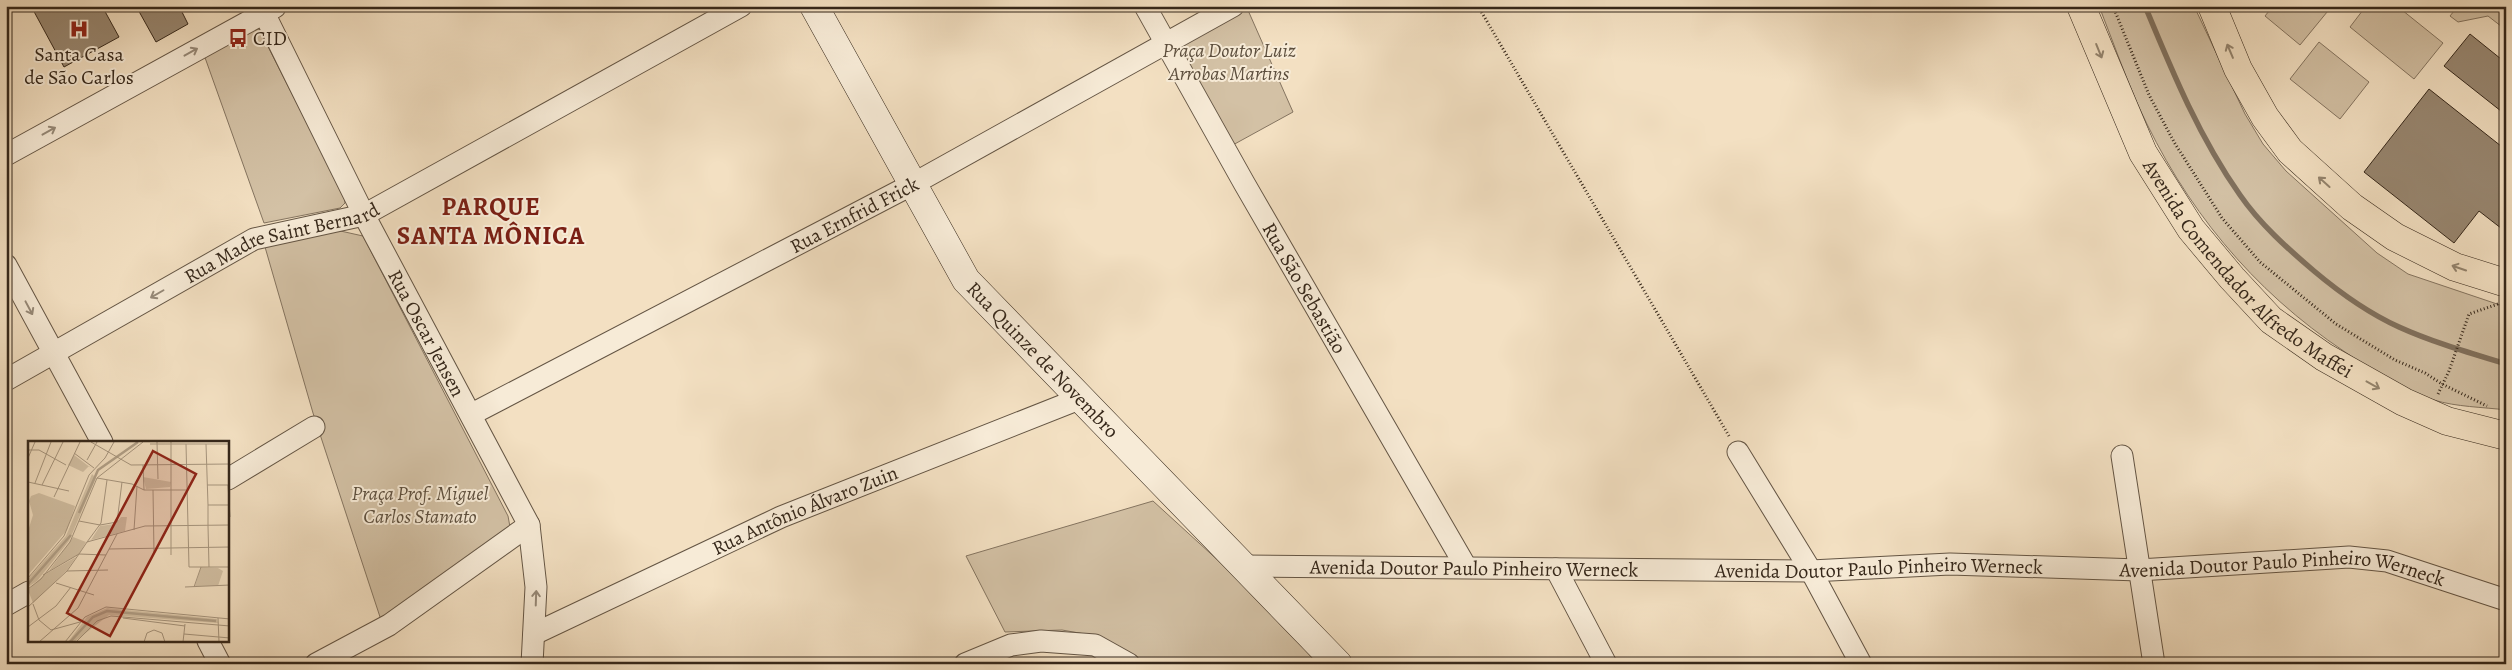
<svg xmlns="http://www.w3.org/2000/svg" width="2512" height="670" font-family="Alegreya,serif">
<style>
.green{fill:#d3c1a5;stroke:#847460}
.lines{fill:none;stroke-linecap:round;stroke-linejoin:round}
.stream{stroke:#80705d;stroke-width:5.5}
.building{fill:#988771;stroke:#35271a}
.minor-casing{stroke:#645544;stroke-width:23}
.secondary-casing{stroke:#35271a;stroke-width:29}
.primary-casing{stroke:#35271a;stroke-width:29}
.path{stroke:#35271a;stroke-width:3;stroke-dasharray:1 2.5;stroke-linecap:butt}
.minor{stroke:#f7ebd7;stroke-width:21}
.secondary{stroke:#f7ebd7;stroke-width:28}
.primary{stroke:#f3e0c2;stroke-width:28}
.oneway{stroke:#94846e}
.oneway2{stroke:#968978}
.labels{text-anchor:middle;stroke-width:4;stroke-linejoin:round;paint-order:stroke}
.poi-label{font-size:20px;fill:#35271a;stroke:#f7ebd7;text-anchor:start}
.park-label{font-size:20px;font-style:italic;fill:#5c4e3d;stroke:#f7ebd7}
.street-label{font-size:20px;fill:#35271a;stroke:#f7ebd7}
.district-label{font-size:25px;font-weight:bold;letter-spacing:1px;fill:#7a1f14;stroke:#f7ebd7}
.inset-river{fill:none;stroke:#b2a189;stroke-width:2.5}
.inset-road{fill:none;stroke:#a7967f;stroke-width:1}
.view{fill:#8f2418;fill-opacity:0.15;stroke:#8f2418;stroke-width:2.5}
.inset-edge{fill:none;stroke:#35271a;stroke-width:2.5}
</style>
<rect width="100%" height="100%" fill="#f3e0c2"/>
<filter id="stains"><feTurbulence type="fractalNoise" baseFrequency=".004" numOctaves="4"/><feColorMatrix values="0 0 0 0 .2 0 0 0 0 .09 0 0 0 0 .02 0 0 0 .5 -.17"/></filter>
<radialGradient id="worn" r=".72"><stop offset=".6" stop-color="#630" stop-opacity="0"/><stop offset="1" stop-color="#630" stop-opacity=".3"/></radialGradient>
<path class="green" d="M2099 6H2194L2245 114 2263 144 2286 171 2377 253 2408 274 2506 307V410C2483 407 2456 407 2434 400 2402 391 2372 370 2345 352 2252 290 2184 207 2138 105 2124 73 2112 39 2099 6Z
M2273 6H2332L2300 45 2265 16Z
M2366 6H2397L2443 43 2414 79 2350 27Z
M2458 6H2506V30L2488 16 2458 22 2450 16Z
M1247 8 1293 112 1231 146 1180 50 1183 42Z
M253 28 259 29 344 196 345 203 340 208 264 223 203 52Z
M2319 42 2369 82 2340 119 2290 79Z
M336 230 363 236 508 516 510 527 382 623 313 413 265 247Z
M1153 501 1245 585 1318 664H1143L1096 636 1062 630 1005 632 966 556Z"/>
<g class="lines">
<path class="stream" d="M2145 6C2172 71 2199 137 2240 195 2260 224 2287 248 2314 271 2339 292 2368 313 2399 327 2432 342 2470 353 2506 364"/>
</g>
<path class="building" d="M31 6H102L119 37 64 67Z
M136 6H179L188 24 156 42Z
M2470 34 2506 63V115L2444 66Z
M2429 89 2506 150V232L2479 211 2454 243 2364 172Z"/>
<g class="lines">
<g class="minor-casing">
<g id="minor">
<path id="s1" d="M1145 6 1244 183 1466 567"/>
<path id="s2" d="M264 13 364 215 529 525 536 587 532 664"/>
<path d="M6 155 275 7"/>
<path d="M6 265 102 442"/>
<path id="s3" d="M6 380 254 239 364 215 741 6"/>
<path id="s4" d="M472 414 913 184 1233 6"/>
<path d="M1738 452 1811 571 1861 664"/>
<path d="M2122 456 2154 664"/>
<path d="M228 479 314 427"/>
<path id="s5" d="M1244 566 1811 571 1950 564 2139 570 2349 557 2387 561 2506 600"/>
<path d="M1556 569 1606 664"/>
<path d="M6 605 29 592"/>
<path id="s6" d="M534 634 781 517 1079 399"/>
<path d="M208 641 220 664"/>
<path d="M316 664 389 625 529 525"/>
<path d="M965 664 1011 645 1041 641 1095 645 1129 664"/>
</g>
</g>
<g class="secondary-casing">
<g id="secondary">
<path id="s7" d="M814 6 966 280 1338 664"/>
</g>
</g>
<g class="primary-casing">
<g id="primary">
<path id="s8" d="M2081 6 2143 153 2191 229 2232 278 2271 320 2324 357 2404 402 2447 421 2506 436"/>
<path d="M2212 6 2238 69 2265 117 2290 151 2352 207 2395 237 2455 267 2506 283"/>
</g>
</g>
<path class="path" d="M1478 6 1729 436
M2113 6 2149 95 2174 142 2222 218 2260 262 2336 324 2395 360 2425 373 2442 384 2487 406
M2438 394 2449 371 2469 314 2498 304"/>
<use href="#minor" class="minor"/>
<use href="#secondary" class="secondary"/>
<use href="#primary" class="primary"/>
</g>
<defs><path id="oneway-shaft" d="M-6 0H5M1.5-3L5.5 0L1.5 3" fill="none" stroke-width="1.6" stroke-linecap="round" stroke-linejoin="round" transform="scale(1.25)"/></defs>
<g class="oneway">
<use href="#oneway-shaft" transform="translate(2099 51) rotate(68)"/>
<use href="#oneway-shaft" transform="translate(2230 51) rotate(-113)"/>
<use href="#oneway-shaft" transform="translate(2324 182) rotate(-138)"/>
<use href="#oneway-shaft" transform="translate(2459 268) rotate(-161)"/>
<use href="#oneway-shaft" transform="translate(2373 385) rotate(29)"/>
</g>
<g class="oneway2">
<use href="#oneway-shaft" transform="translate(191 52) rotate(-29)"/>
<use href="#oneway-shaft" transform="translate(49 131) rotate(-29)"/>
<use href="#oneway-shaft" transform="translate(157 294) rotate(150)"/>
<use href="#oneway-shaft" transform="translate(29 308) rotate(62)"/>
<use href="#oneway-shaft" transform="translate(536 598) rotate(-88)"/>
</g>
<defs>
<g id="hospital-bare" transform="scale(1.5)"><path d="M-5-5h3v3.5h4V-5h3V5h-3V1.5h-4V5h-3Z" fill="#8f2418" stroke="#f7ebd7" stroke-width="2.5" paint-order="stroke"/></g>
<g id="bus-bare" transform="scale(1.5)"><path d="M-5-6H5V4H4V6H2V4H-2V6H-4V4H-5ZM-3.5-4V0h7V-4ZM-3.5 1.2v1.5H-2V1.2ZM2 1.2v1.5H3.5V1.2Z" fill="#8f2418" stroke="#f7ebd7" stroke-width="2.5" paint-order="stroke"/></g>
</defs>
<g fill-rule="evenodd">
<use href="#hospital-bare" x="79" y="29"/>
<use href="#bus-bare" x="238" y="38"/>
</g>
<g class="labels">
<g class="poi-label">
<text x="253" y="45">CID</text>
<text x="79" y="61" text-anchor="middle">Santa Casa<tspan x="79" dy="23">de São Carlos</tspan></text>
</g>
<g class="park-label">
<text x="1229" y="57">Praça Doutor Luiz<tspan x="1229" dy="23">Arrobas Martins</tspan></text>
<text x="420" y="500">Praça Prof. Miguel<tspan x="420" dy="23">Carlos Stamato</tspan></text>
</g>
<g class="street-label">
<text dy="7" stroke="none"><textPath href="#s4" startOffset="431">Rua Ernfrid Frick</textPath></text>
<text dy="7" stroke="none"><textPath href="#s3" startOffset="310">Rua Madre Saint Bernard</textPath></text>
<text dy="7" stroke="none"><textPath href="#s8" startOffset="318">Avenida Comendador Alfredo Maffei</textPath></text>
<text dy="7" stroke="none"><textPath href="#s1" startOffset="324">Rua São Sebastião</textPath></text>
<text dy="7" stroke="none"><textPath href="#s2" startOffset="359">Rua Oscar Jensen</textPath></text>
<text dy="7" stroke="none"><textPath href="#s7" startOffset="424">Rua Quinze de Novembro</textPath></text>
<text dy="7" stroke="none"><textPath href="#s6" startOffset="298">Rua Antônio Álvaro Zuin</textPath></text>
<text dy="7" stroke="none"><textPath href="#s5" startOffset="230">Avenida Doutor Paulo Pinheiro Werneck</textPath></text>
<text dy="7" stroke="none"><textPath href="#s5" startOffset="635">Avenida Doutor Paulo Pinheiro Werneck</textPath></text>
<text dy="7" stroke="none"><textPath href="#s5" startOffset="1040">Avenida Doutor Paulo Pinheiro Werneck</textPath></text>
</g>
<g class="district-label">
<text x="491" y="215">PARQUE<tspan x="491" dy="29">SANTA MÔNICA</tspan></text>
</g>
</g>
<g transform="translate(28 441)">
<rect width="201" height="201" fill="#f3e0c2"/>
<path d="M46 14 63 27 61 25 55 31 40 24ZM64 33 68 37 41 100 9 140 0 146V138L38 95ZM115 36 143 41 142 46 118 48ZM11 52 47 65 39 89 0 134V90L5 74 1 60 3 55ZM93 76H99L97 90 63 99 72 85 87 83ZM45 96 58 101 51 113 21 130ZM48 116 39 129 5 162 0 149 16 134ZM173 126 190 127 195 130 190 145H167ZM79 167 189 178 190 182 81 174 46 201H40L59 176Z" fill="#d3c1a5"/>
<path class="inset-river" d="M51 72 70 29 110 1M0 143 43 94M42 201 65 176 79 170 188 180"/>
<path class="inset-road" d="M63 1 103 24 202 23M129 1 130 38M122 3H202M158 3 161 126H202M178 3 180 64M0 9H11L38 24M46 12 66 27M0 17 7 1M59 19 69 1M115 24 116 49M69 37 104 43 116 49H158M0 41 41 50M7 42 23 1M14 44 35 1M179 44H202M200 44 202 76M125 49 126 113M26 56 52 1M0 65V81M51 80 72 84 89 81 94 41M180 85 181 126M180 85V64H202M106 89 109 45M59 101 73 82 79 39M81 108 202 106M143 114V1M39 130 80 129M15 134 51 113 59 101 117 85 202 84M0 137 36 95 61 34 77 17 86 1M28 142 66 154M157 146 202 144M166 146 173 126M0 148 13 138 42 101 69 37 115 1M5 163 11 179 23 189 52 181M0 166 39 130 51 113 78 114M95 177 157 185M190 177 191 201M0 186 28 165 43 146M156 193 202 197M11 201 50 167 89 93M37 201 57 176 78 166 202 178M48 201 69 180 83 175 202 185M116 201 119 192 126 189 134 192 137 201M155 201 157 183"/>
<path class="view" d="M125 10 168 33 82 195 39 172Z"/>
<rect width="201" height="201" class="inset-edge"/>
</g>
<rect width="2512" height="670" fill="none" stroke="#f3e0c2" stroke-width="25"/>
<rect x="8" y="8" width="2497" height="655" fill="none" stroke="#35271a" stroke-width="2.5"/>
<rect x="12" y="12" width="2487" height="645" fill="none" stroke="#35271a"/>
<rect width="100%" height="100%" filter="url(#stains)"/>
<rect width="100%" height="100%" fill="url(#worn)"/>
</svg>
